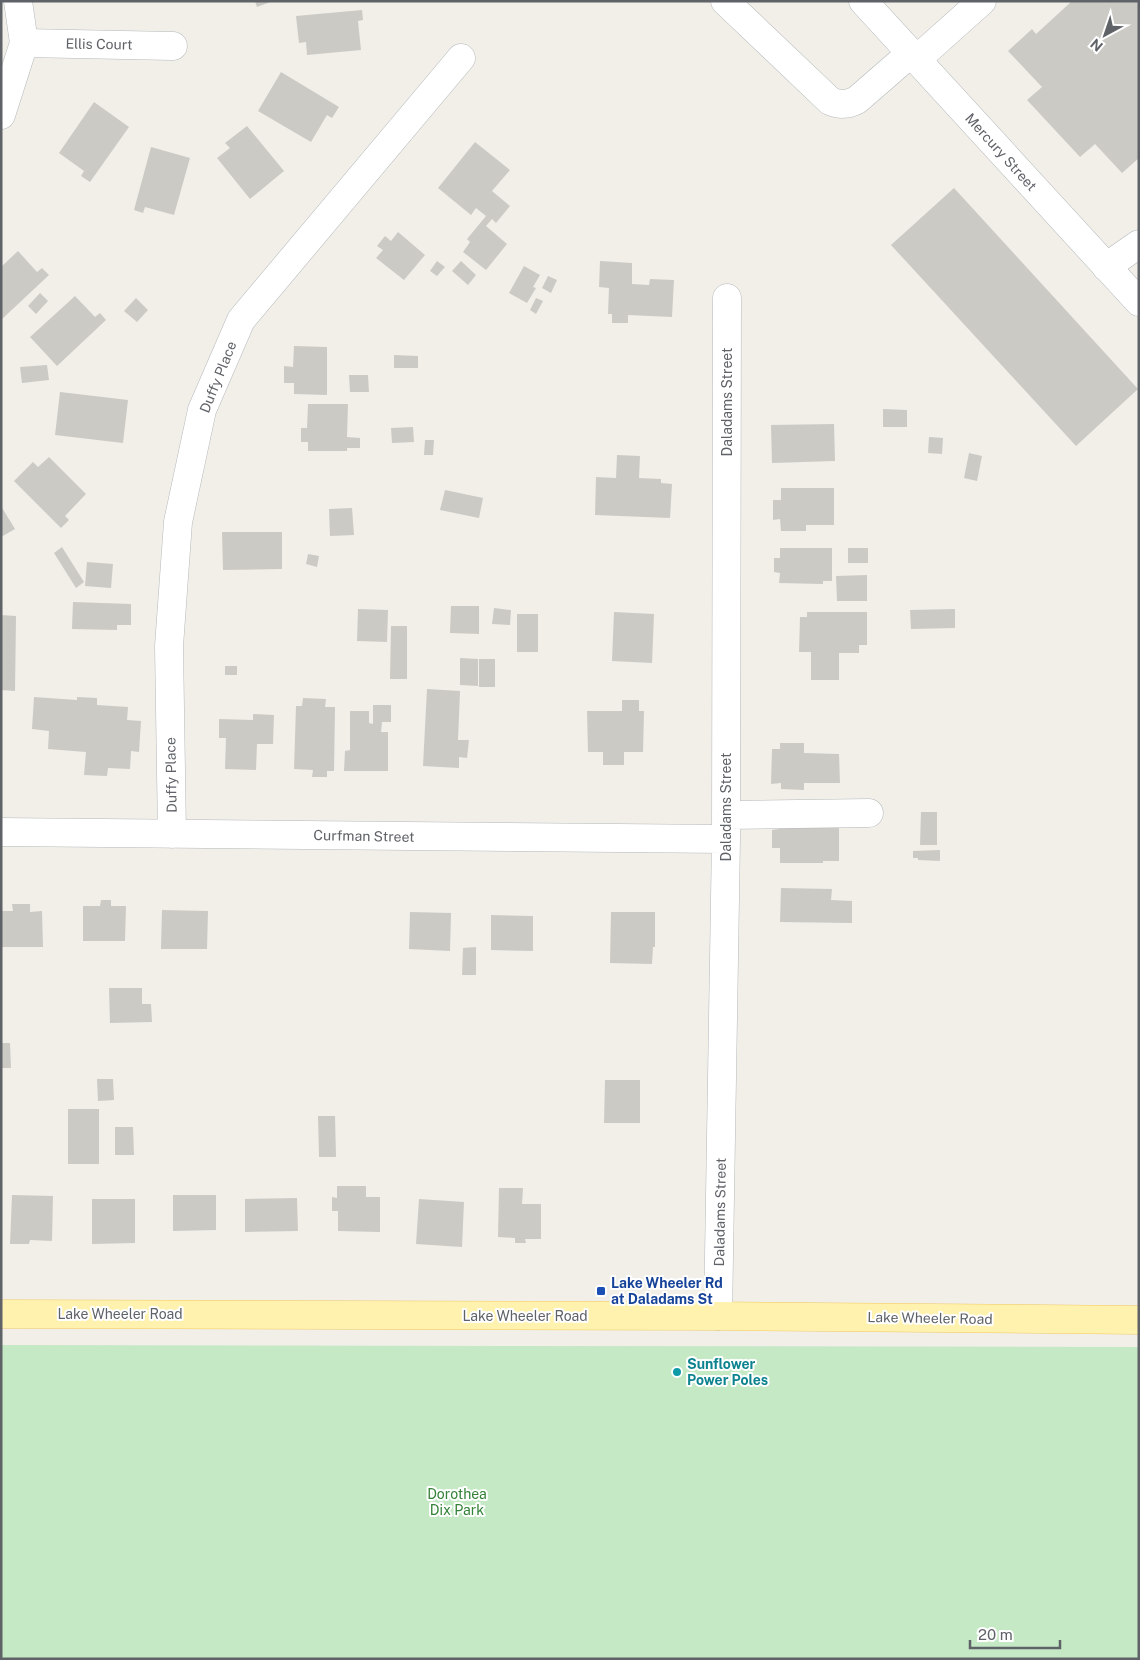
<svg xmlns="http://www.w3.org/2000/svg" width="1140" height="1660" font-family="'Public Sans',sans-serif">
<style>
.park{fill:#c5e8c5}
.building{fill:#cccac5}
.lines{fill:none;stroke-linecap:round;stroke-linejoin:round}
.minor-casing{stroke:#b5b8bc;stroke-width:29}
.major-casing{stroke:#f2c960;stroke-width:29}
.minor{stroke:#fff;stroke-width:28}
.major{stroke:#fff2af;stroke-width:28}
.transit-dot{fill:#1a4fb4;stroke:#fff;stroke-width:2}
.culture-dot{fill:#0f9aa8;stroke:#fff;stroke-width:2}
.labels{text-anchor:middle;stroke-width:4;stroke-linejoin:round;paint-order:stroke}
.street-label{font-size:14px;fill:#5f6368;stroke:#fff}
.transit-label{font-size:14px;font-weight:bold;fill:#164399;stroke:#fff;text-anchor:start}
.culture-label{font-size:14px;font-weight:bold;fill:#0d838f;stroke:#fff;text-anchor:start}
.park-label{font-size:14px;fill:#348238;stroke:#fff}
</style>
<rect width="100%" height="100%" fill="#f1efe8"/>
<path class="park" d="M1 1345 1139 1347V1659H1Z"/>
<path class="building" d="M255 1H273L257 7Z
M1072 1H1139V158L1122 173 1095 144 1080 157 1027 100 1042 87 1008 51 1032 29 1036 34Z
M362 10 363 20 358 21 361 50 307 55 306 42 299 43 296 16Z
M281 72 339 107 332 118 327 115 311 142 258 111Z
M94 102 129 127 90 182 81 176 84 171 59 153Z
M247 126 284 171 250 199 217 158 230 148 225 143Z
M475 142 510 170 492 191 510 206 496 223 492 219 486 226 507 244 486 270 463 252 470 242 467 239 486 216 476 208 471 215 438 188Z
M151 147 190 158 174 215 145 207 143 213 134 210Z
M954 188 1138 389 1076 446 891 245Z
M398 232 425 255 404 280 376 258 383 250 377 246 385 236 391 241Z
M18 251 37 272 42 268 49 275 1 320V267Z
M437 261 445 267 437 276 430 271Z
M461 261 476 275 468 285 452 271Z
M600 261 632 263V284L649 285 650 279 674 280 672 317 628 315V323H612V314H608L609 288 599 287Z
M524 266 540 275 533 287 536 288 527 303 509 293Z
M548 276 557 280 551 293 542 288Z
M40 293 48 301 36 314 28 306Z
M75 296 95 317 100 313 106 320 57 366 30 337Z
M136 298 148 310 137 322 124 311Z
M536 298 543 301 536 314 530 310Z
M294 346 327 347V395L294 394V383H284V366L293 367Z
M394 355 418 356V368H394Z
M47 365 49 380 22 383 20 367Z
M349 375H368L369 392H350Z
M60 392 128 400 123 443 55 435Z
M308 404H348L347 437 360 438V448H347V451H308V442H301V428H307Z
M883 409 907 410V427H883Z
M834 424 835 461 772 463 771 425Z
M413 427 414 442 392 443 391 428Z
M929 437 943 438 942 454 928 453Z
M425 440H434L433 455H424Z
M969 453 982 456 977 481 964 478Z
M617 455 640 456 639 478 661 479V483L672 484 670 518 595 515 596 477 616 478Z
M49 457 86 494 65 516 69 520 61 528 14 481 33 462 38 467Z
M781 488H834V525H806V531H781L780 519 773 520V500H781Z
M445 490 483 498 479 518 440 510Z
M1 506 15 529 1 537Z
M352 508 354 535 330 536 329 509Z
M222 532H282V569L223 570Z
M62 547 84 582 76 588 54 553Z
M780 548H832V581H823V584L779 583 780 573 774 572V558H780Z
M848 548H868V563H848Z
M308 554 319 556 317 567 306 564Z
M87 562 113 564 111 588 85 586Z
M867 575V601H837L836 576Z
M73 602 131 604V625H117V630L72 629Z
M451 606H479V634L450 633Z
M494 608 511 610 510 625 492 624Z
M358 609 388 610 387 642 357 641Z
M955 609V628L911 629 910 610Z
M614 612 654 614 652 663 612 661Z
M807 612H867V645H859V653H839V680H811V652H799L800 617H807Z
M517 614H538V652H517Z
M1 615 16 616 15 691 1 690Z
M391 626H407V679H390Z
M460 658 478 659V686L460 685Z
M479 659H495V687H479Z
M225 666H237V675H225Z
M427 689 460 691 458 740H469L467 758 459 757V768L423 766Z
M34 697 77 700V697L97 698V705L128 707 127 720 141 721 139 752 131 751 130 769 108 768 107 776 84 775 86 752 48 749 49 731 32 729Z
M303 698 326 699 325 707H335L334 771H327V777H312L313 770 294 769 296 706H302Z
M622 700H639V711H644L643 752H624V765H603V752H588L587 711H622Z
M373 705H391V722H382L381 732H388V771H344L345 751 350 750V711H369V723L373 724Z
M253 714 274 715 273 744H257L256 770 225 769 226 738H219V719L253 720Z
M780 743H804V753L839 754 840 783H804V790L781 789V783L771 784 772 749H780Z
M921 812H937V845H920Z
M839 826V861H823V863H780V848H772V830L779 829V827Z
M940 850V861L918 860V858H913V851Z
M781 888 832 889 831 900 852 901V923L780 922Z
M101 900H111V906H126L125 941H83V906H100Z
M12 904H30V912L42 911 43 947H1V911H13Z
M162 910 208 911 207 949H161Z
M410 912 451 913 450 951 409 949Z
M611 912H655V947H653L652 964 610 963Z
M491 915 533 916V951L491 950Z
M476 947V975H462L463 948Z
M109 988H142V1004H151L152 1022 110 1023Z
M1 1043H10L11 1068H1Z
M97 1079H113L114 1100 98 1101Z
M605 1080H640V1123H604Z
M68 1109H99V1164H68Z
M318 1116H335L336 1157H319Z
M115 1127H133L134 1155H115Z
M337 1186H366V1197H380V1232L338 1231V1211H332V1197L337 1198Z
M499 1188H523L522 1204H541V1239H525L526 1243H515V1238L498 1237Z
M12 1195 53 1196 52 1241 30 1240 29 1244H10Z
M173 1195H216V1230L173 1231Z
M297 1198 298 1231 245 1232V1199Z
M92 1199H135V1243L92 1244Z
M419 1199 464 1202 462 1247 416 1244Z"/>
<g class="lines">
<g class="minor-casing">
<path id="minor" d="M725 1 830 101C840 105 847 105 857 100L911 53
M863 1 1139 302
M24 43 173 46
M916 60 982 1
M1 115 24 43 18 1
M1106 267 1139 244
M726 815 869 813
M1 832 726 839
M172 834 169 646 178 522 202 410 241 320 461 58
M718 1316 726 839 727 298"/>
</g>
<g class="major-casing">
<path id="major" d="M1 1314 718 1316 1139 1320"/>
</g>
<use href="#minor" class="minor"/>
<use href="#major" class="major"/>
</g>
<rect class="transit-dot" x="596" y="1286" width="10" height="10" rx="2.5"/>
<circle class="culture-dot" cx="677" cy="1372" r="5"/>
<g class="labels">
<g class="street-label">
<text transform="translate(99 44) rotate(1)" y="5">Ellis Court</text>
<text transform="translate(1001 152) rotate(48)" y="5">Mercury Street</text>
<text transform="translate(218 377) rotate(-68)" y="5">Duffy Place</text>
<text transform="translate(727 402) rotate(-90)" y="5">Daladams Street</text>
<text transform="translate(171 775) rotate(-91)" y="5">Duffy Place</text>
<text transform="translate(726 807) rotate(-90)" y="5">Daladams Street</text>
<text transform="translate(364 836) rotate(1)" y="5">Curfman Street</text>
<text transform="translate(720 1212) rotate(-89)" y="5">Daladams Street</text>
<text x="120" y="1319">Lake Wheeler Road</text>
<text x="525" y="1321">Lake Wheeler Road</text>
<text transform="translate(930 1318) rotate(1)" y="5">Lake Wheeler Road</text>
</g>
<g class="transit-label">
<text x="611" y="1288">Lake Wheeler Rd<tspan x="611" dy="16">at Daladams St</tspan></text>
</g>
<g class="culture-label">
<text x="687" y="1369">Sunflower<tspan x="687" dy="16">Power Poles</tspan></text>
</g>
<g class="park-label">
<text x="457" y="1499">Dorothea<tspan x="457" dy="16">Dix Park</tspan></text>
</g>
</g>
<rect width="1140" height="1660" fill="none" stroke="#5f6368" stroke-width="5"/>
<g transform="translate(1105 35) rotate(220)" stroke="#ffffff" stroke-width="4" paint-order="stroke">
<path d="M0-4L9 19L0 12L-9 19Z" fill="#5f6368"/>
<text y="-8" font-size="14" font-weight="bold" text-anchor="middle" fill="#5f6368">N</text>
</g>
<path d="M970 1640v8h90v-8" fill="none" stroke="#5f6368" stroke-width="2.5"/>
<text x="978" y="1640" font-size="15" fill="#5f6368" stroke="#ffffff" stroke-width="4" paint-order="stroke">20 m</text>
</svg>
